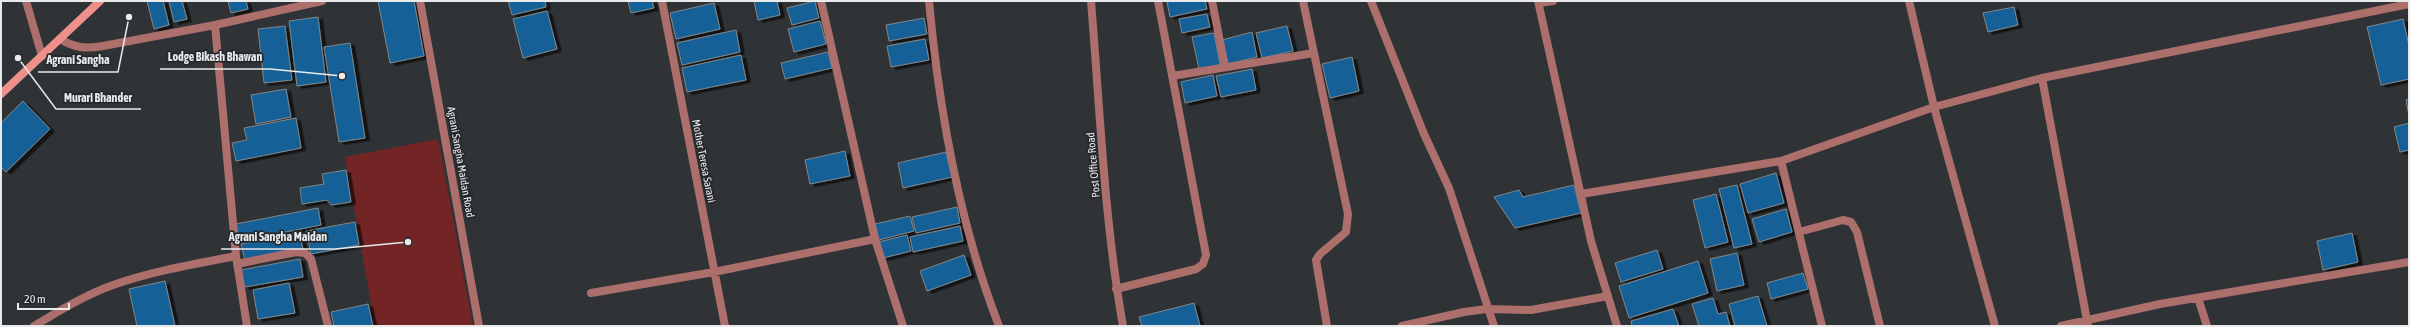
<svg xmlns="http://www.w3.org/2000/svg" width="2410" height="327" font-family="'Asap Condensed',sans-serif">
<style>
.green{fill:#732525}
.building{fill:#126198;stroke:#828689;filter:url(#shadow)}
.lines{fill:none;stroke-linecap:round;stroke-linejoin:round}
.street{stroke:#ac6f6b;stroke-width:8}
.secondary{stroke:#f0908a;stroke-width:8}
.labels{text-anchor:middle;stroke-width:3.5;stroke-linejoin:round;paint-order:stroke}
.street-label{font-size:11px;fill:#e8eaec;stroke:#26292c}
.leader{fill:none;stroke:#e8eaec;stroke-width:1.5}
.callout-dot{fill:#e8eaec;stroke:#26292c;stroke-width:1.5}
.callout-label{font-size:12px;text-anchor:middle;font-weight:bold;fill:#e8eaec;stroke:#26292c;stroke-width:3.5;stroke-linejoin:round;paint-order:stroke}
</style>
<defs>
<filter id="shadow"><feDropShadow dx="4.5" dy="2.5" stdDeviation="0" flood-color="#0009"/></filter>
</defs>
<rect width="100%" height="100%" fill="#303336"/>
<path class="green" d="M438 139 473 326H375L345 157Z"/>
<path class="building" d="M147 1H163L169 25 154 29Z
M169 1H182L187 19 174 22Z
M228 1H246L248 9 231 13Z
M378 1H414L424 56 390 63Z
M508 1H545L546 7 512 15Z
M628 1H652L654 8 631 13Z
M754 1H777L780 15 758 20Z
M815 1 819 18 792 25 787 8Z
M1172 1H1205L1207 9 1170 17 1167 2Z
M714 3 720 29 676 39 670 13Z
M2014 7 2018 25 1988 32 1983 13Z
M547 11 557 49 523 58 513 19Z
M1207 14 1210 27 1182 33 1179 19Z
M318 17 326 82 297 86 289 21Z
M924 18 927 34 889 41 886 25Z
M2403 19 2409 46V79L2381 85 2367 27Z
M820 21 826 44 794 52 788 29Z
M285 26 292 80 264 83 258 29Z
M1287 26 1293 51 1262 58 1256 33Z
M736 30 740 52 682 65 677 43Z
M1252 32 1257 57 1228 64 1222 40Z
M1214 33 1220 65 1199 69 1192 37Z
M925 39 929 60 891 67 887 46Z
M350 43 365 138 339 142 324 47Z
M828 52 832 68 785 79 781 63Z
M741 55 746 80 687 92 682 68Z
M1352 57 1359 91 1330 98 1322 64Z
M1252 69 1256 90 1221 97 1216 76Z
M1213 75 1217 96 1185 103 1181 82Z
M286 89 291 117 256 124 251 95Z
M2409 99V116L2406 100Z
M23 101 50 129 6 172 1 167V123Z
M296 118 301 148 236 161 232 143 247 140 244 128Z
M2409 123V150L2400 152 2394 127Z
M845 151 850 176 810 184 805 160Z
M946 152 952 177 903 188 898 163Z
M346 170 351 202 331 205 327 200 302 204 300 188 324 184 322 174Z
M1776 173 1784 203 1748 213 1740 184Z
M1574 185 1581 213 1515 228 1494 197 1519 190 1523 197Z
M1737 185 1752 244 1734 248 1719 189Z
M1716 194 1728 242 1705 248 1693 200Z
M957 207 960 223 916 233 912 217Z
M318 208 321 225 240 241 236 224Z
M1786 209 1792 232 1759 242 1752 219Z
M910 216 914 231 879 240 875 224Z
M355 222 359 245 311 254 306 231Z
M960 226 963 241 913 252 910 237Z
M299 232 303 249 245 260 241 244Z
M2352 233 2358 262 2323 270 2317 241Z
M907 235 911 251 883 258 879 242Z
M1657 250 1663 269 1621 282 1615 263Z
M1737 253 1744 285 1717 291 1710 259Z
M964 255 971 275 927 291 920 271Z
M300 259 303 277 245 287 241 270Z
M1698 261 1708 293 1629 318 1619 286Z
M1803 273 1808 289 1771 299 1767 283Z
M165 281 175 326H137L129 289Z
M289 283 295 313 258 319 253 290Z
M1758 296 1767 326H1735L1729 304Z
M1713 298 1718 314 1726 312 1730 326H1699L1692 304Z
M1194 303 1200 326H1142L1139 317Z
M368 304 373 326H334L331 312Z
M1673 309 1679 326H1632L1631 321Z"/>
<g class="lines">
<path class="street" d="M26 1 42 56
M420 1 479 326
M662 1 725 326
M821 1 875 239 903 326
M929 1C939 111 959 223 999 326
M1091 1C1100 109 1104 219 1123 326
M1212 1 1225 67
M1303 1 1348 214 1346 232 1320 254 1316 260 1327 326
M1371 1 1424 134 1449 188 1494 326
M1538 1 1591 241 1617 326
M1909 1 1934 107 1995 326
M1539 3 1553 1
M215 25 236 256 247 326
M60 39C75 48 86 49 103 46L215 25 322 1
M1172 76 1314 53
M2042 78 2088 326
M1781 161 1822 326
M1581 194 1781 161 1934 107 2042 78 2409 4
M1799 232 1843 220 1851 222 1857 232 1880 326
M237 264 296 252 305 253 311 259 328 326
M1116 289 1196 269 1203 264 1206 255 1158 1
M591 293 714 272 875 239
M2198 298 2207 326
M34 326C59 311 85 295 113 285 153 271 195 264 236 256
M1402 326 1464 312 1487 309 1531 310 1608 296
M2061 326 2160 304 2409 262"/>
<path class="secondary" d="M1 94 100 1"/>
</g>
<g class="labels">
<g class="street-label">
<text transform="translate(704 161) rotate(79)" y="4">Mother Teresa Sarani</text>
<text transform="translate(461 162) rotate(80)" y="4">Agrani Sangha Maidan Road</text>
<text transform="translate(1093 165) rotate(-95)" y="4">Post Office Road</text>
</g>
</g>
<path class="leader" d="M342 76L270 69H160M129 17L118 72H38M18 58L56 109H141M408 242L335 249H221"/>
<g class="callout-dot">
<circle cx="342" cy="76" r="4"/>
<circle cx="129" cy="17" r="4"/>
<circle cx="18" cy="58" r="4"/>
<circle cx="408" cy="242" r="4"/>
</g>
<g class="callout-label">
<text x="215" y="61">Lodge Bikash Bhawan</text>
<text x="78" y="64">Agrani Sangha</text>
<text x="98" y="102">Murari Bhander</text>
<text x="278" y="241">Agrani Sangha Maidan</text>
</g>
<rect width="2410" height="327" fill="none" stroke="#e8eaec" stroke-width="4"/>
<path d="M18 303v6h51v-6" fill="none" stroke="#e8eaec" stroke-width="2"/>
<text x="24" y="303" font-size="12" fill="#e8eaec" stroke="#26292c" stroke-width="3" paint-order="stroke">20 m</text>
</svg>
